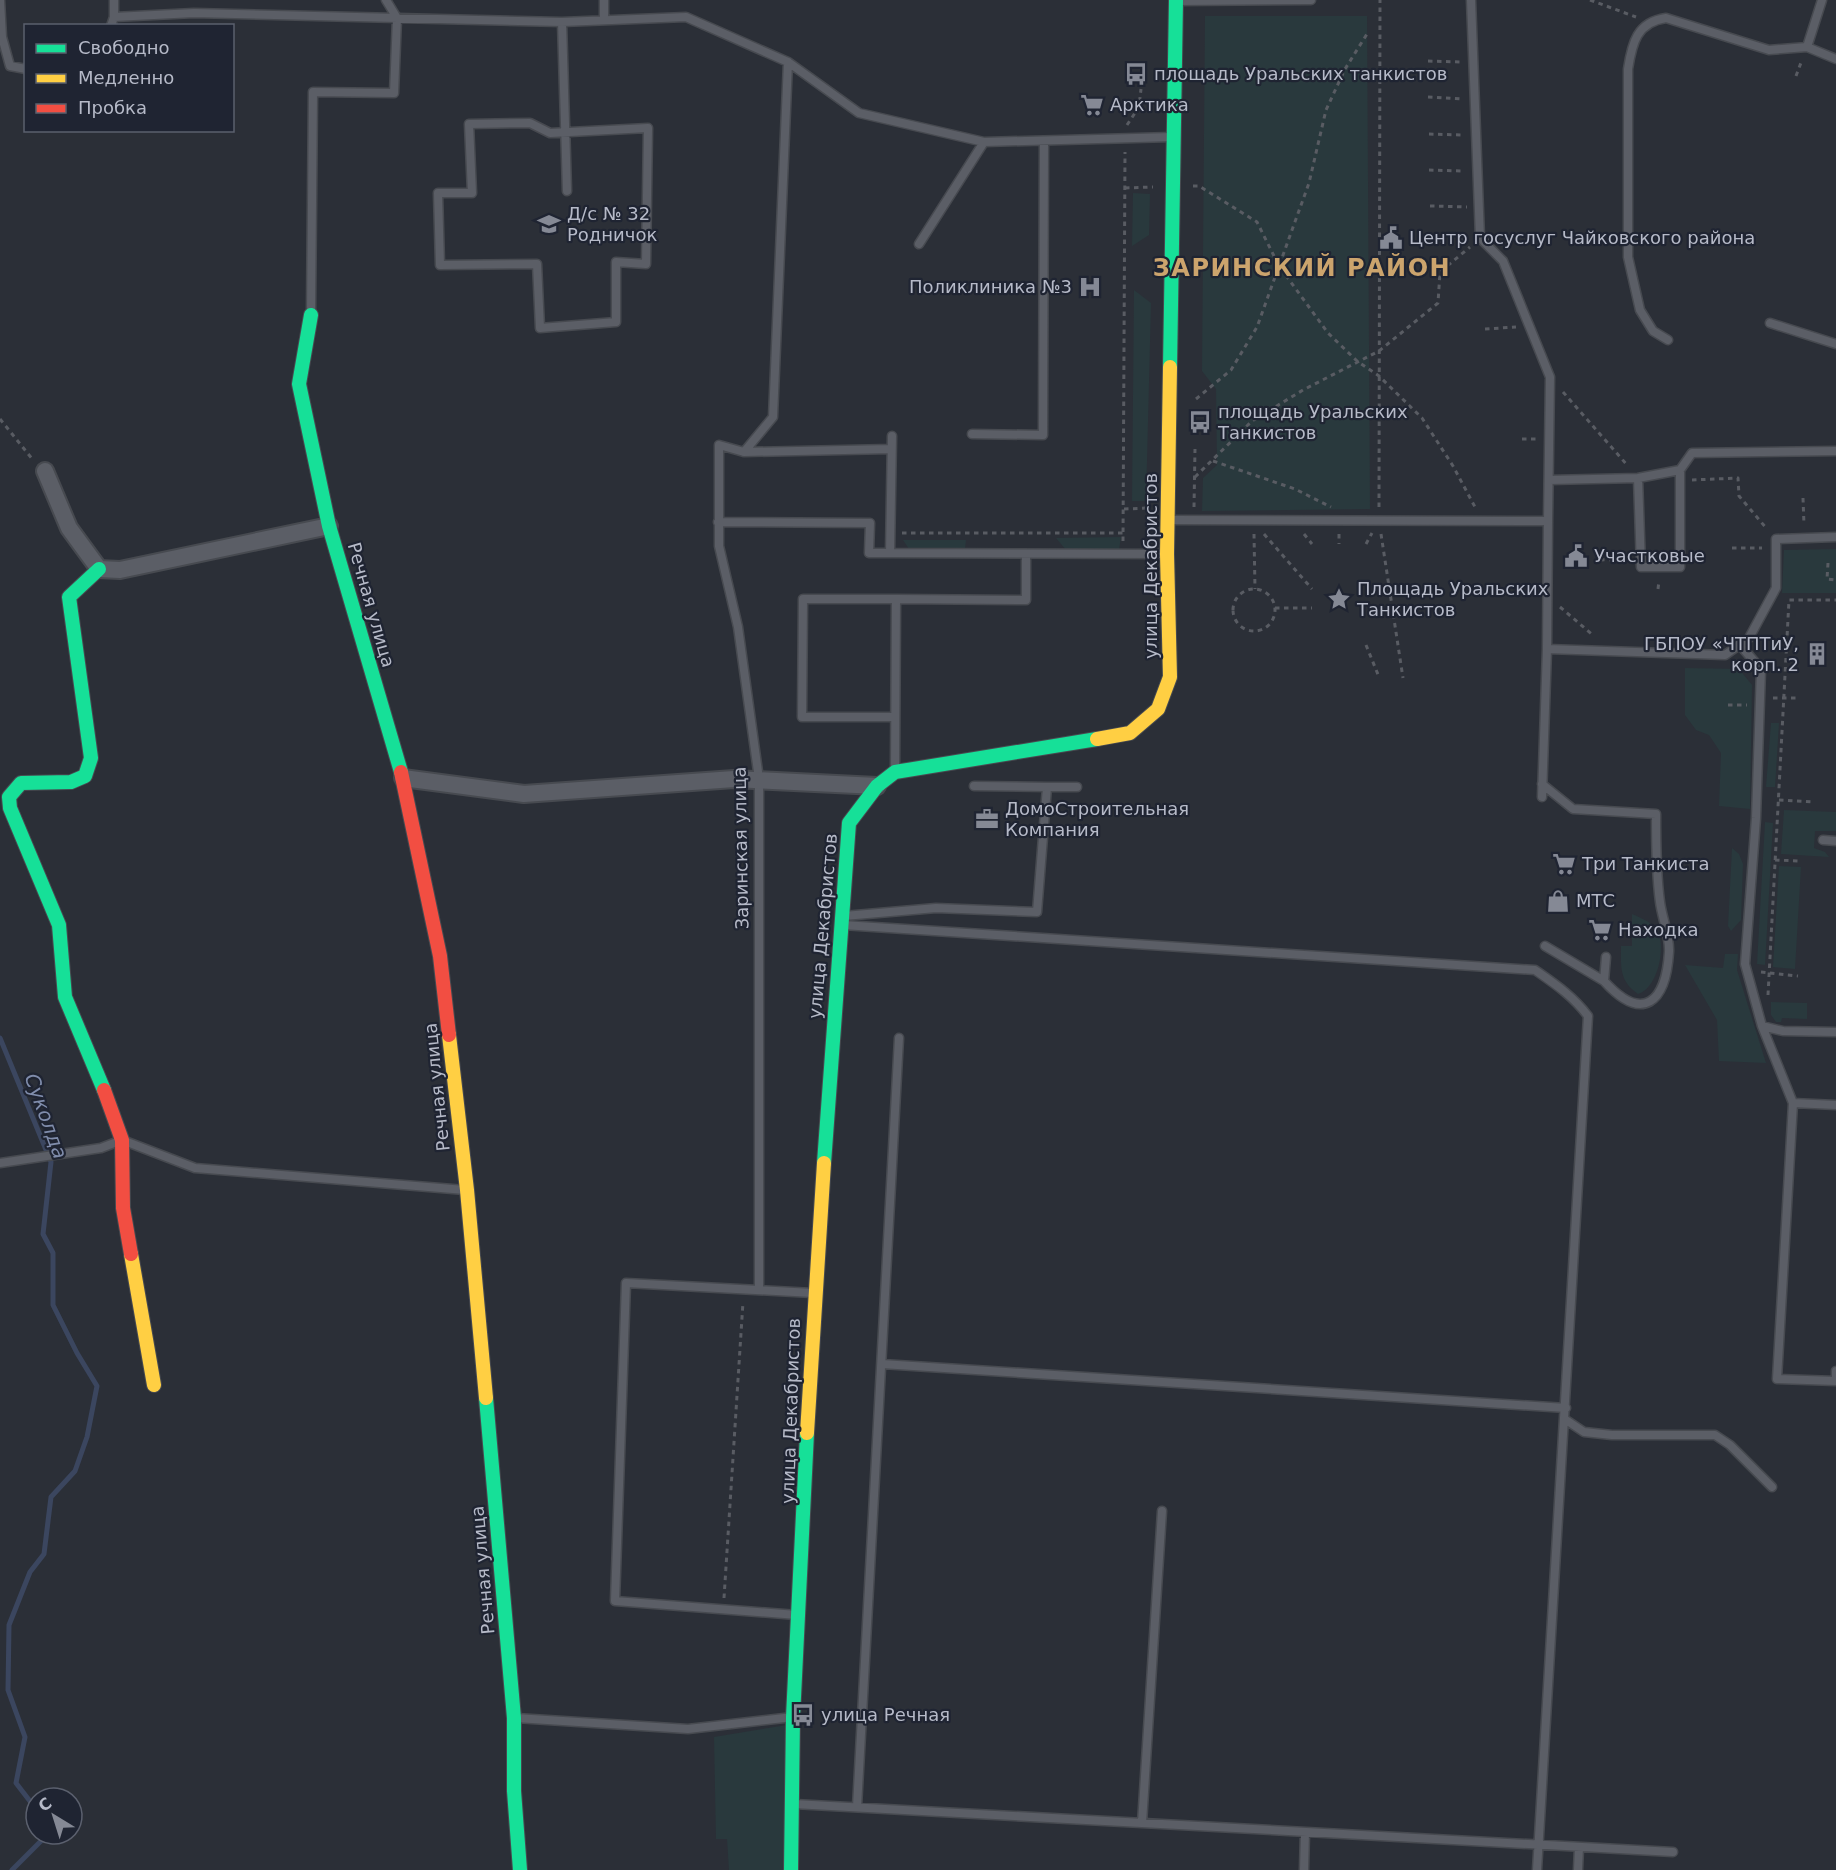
<svg xmlns="http://www.w3.org/2000/svg" width="1836" height="1870" font-family="'DejaVu Sans',sans-serif">
<style>
.green{fill:#29393d}
.lines{fill:none;stroke-linecap:round;stroke-linejoin:round}
.stream{stroke:#3b465f;stroke-width:5}
.lane-casing{stroke:#474a50;stroke-width:11}
.street-casing{stroke:#474a50;stroke-width:20}
.fast-casing{stroke:#474a50;stroke-width:16}
.slow-casing{stroke:#474a50;stroke-width:16}
.jam-casing{stroke:#474a50;stroke-width:16}
.path{stroke:#595c63;stroke-width:3;stroke-dasharray:4.5 4.5;stroke-linecap:butt}
.lane{stroke:#5b5e66;stroke-width:8}
.street{stroke:#5b5e66;stroke-width:16}
.fast{stroke:#16e098;stroke-width:14}
.slow{stroke:#ffcf43;stroke-width:14}
.jam{stroke:#f24e42;stroke-width:14}
.labels{text-anchor:middle;stroke-width:4.5;stroke-linejoin:round;paint-order:stroke}
.poi-label{font-size:18px;fill:#b6bac8;stroke:#1f2432;text-anchor:start}
.street-label{font-size:18px;fill:#b6bac8;stroke:#1f2432}
.water-label{font-size:20px;font-style:italic;fill:#808dac;stroke:#1f2432}
.district-label{font-size:24px;font-weight:bold;letter-spacing:1.5px;fill:#cca46d;stroke:#1f2432}
</style>
<rect width="100%" height="100%" fill="#2b2f37"/>
<path class="green" d="M1205 16H1367L1370 509 1202 511 1203 478 1217 465 1216 389 1202 371Z
M1133 193 1150 194 1149 235 1132 246Z
M1134 290 1151 303 1146 501H1132Z
M1121 537 1119 550H1066L1056 538Z
M903 540H966L965 549H909Z
M1836 549V593H1782L1784 550Z
M1685 668 1739 669 1752 685 1750 809 1719 806 1721 753 1709 735 1696 730 1685 715Z
M1771 723H1779L1775 787H1766Z
M1784 810 1836 812V831H1815L1814 848 1825 852 1829 857 1781 854Z
M1765 822 1773 823 1765 965 1757 964Z
M1732 848 1739 854 1743 864 1741 920 1731 931 1728 926Z
M1779 866 1801 867 1795 969 1773 967Z
M1632 914C1643 919 1655 923 1659 934 1665 952 1657 988 1638 994 1619 981 1621 967 1621 946H1632Z
M1725 954H1738L1737 970 1766 1063 1719 1061 1717 1020 1685 965 1723 968Z
M1771 1002 1807 1003V1019L1782 1018 1781 1022H1776L1771 1015Z
M787 1725 785 1870H729L727 1839H716L714 1737Z"/>
<g class="lines">
<path class="stream" d="M0 1038 51 1162 43 1234 53 1253V1305L77 1353 97 1386 87 1437 75 1471 51 1497 44 1554 30 1572 9 1625 8 1690 25 1737 16 1783 36 1809
M12 1870 44 1838 45 1834"/>
<g class="lane-casing">
<path id="lane" d="M0 0 2 37 10 66 26 69
M114 0V17
M604 0V20
M1822 0 1807 47 1836 59
M1176 1 1311 0
M562 22 567 191
M111 26 114 17 194 13 562 22 686 17 788 62 859 113 984 142
M530 123 550 133 648 128 646 264 616 262V322L540 328 537 264 440 265 438 193H472L469 124Z
M919 244 984 142 1172 137
M311 313 313 92 394 93 397 18 386 0
M1770 323 1836 344
M1668 340 1653 331 1640 310 1628 257V69C1632 43 1637 22 1666 18L1769 50 1807 47
M972 434 1043 435 1044 141
M892 436 890 553 1165 554
M744 452 891 449
M1638 478 1641 567H1680V470
M1549 480 1638 478 1680 470 1692 453 1836 451
M1169 520 1548 521 1550 377 1503 261 1480 238 1471 0
M1548 521 1547 649 1725 655 1749 638 1776 588V539L1836 537
M718 522 870 523 869 553H890
M1739 644 1761 669 1756 818 1745 964 1762 1026 1783 1031 1836 1032
M895 717H802L803 599H896
M895 772 896 599 1026 600V554
M1542 784 1573 809 1656 814C1656 843 1656 873 1660 902 1662 918 1670 936 1669 952 1666 1002 1643 1024 1604 981L1606 957
M1047 787H1077
M1542 797 1547 649
M1823 840 1836 841
M844 916 936 908 1037 912 1047 787 974 786
M843 925 1535 970C1555 984 1573 996 1588 1016L1537 1870
M1545 946 1604 981
M1762 1026 1793 1103 1777 1379 1836 1381V1371
M1793 1103 1836 1105
M0 1163 101 1148 122 1140 195 1168 465 1190
M759 1289V779L738 627 719 546V445L744 452 773 417 788 62
M882 1364 1566 1408
M1566 1420 1584 1432 1612 1435H1715L1730 1445 1772 1487
M797 1615 615 1601 626 1283 813 1293
M516 1718 688 1729 793 1717
M794 1804 1673 1852
M857 1807 899 1038
M1142 1823 1162 1511
M1304 1870 1305 1832
M1578 1870 1579 1847"/>
</g>
<g class="street-casing">
<path id="street" d="M45 471 69 528 99 569 120 570 329 526
M403 778 524 794 734 779 877 786"/>
</g>
<g class="fast-casing">
<path id="fast" d="M311 315 299 384 329 526 401 772
M1170 367 1176 0
M99 569 69 597 91 758 85 776 71 782 21 783 9 797 10 808 59 925 65 997 104 1090
M824 1163 849 823 877 786 895 772 1097 739
M486 1398 514 1718V1791L520 1870
M791 1870 793 1717 807 1433"/>
</g>
<g class="slow-casing">
<path id="slow" d="M1097 739 1130 733 1158 709 1170 677 1167 554 1170 367
M449 1035 467 1190 486 1398
M131 1254 154 1385
M807 1433 824 1163"/>
</g>
<g class="jam-casing">
<path id="jam" d="M401 772 440 956 449 1035
M104 1090 122 1140 123 1208 131 1254"/>
</g>
<path class="path" d="M1590 0 1636 17
M1428 61 1462 62
M1796 76 1802 60
M1428 97 1462 99
M1127 125 1139 107 1141 89
M1429 134 1463 135
M1429 170 1464 171
M1193 186H1199L1257 222 1279 266 1328 333 1357 361 1379 376 1422 418 1453 466 1475 507
M1125 188 1153 187
M1430 206 1467 207
M1380 242H1394
M1431 242 1468 239
M1485 329 1516 327
M1563 392 1628 466
M1196 399 1231 370 1257 327 1309 183 1326 110 1345 69 1367 34
M0 419 33 460
M1522 439H1536
M1213 461 1295 489 1331 507
M1195 477 1252 421 1303 390 1379 351 1438 303 1440 272 1470 247
M1692 480 1738 478 1739 496 1767 529
M1803 498 1804 525
M1194 507 1195 449
M1379 507 1380 0
M1124 509 1149 508
M902 533H1123
M1254 534 1255 589
M1264 534 1312 589
M1304 534 1312 544
M1339 534V544
M1381 534 1403 678
M1123 541 1125 152
M1366 544 1372 533
M1732 548H1762
M1600 560 1627 559
M1828 563 1827 579 1836 580
M1658 589 1659 581
M1233 610a21 21 0 1 1 42 0a21 21 0 1 1-42 0Z
M1560 607 1594 636
M1275 608H1312
M1366 645 1379 677
M1773 698H1796
M1728 705H1747
M1779 800 1814 802
M1775 860 1799 861
M1761 972 1798 976
M1768 995 1789 600H1836
M724 1598 743 1302"/>
<use href="#lane" class="lane"/>
<use href="#street" class="street"/>
<use href="#fast" class="fast"/>
<use href="#slow" class="slow"/>
<use href="#jam" class="jam"/>
</g>
<defs>
<g id="bus-bare" transform="scale(1.8)"><path d="M-5-6H5V4H4V6H2V4H-2V6H-4V4H-5ZM-3.5-4V0h7V-4ZM-3.5 1.2v1.5H-2V1.2ZM2 1.2v1.5H3.5V1.2Z" fill="#858995" stroke="#1f2432" stroke-width="2.5" paint-order="stroke"/></g>
<g id="supermarket-bare" transform="scale(1.8)"><path d="M-6-5.5h2.5l.6 2H6L4.5 2H-2.5L-4.4-4H-6ZM-1.5 3.2a1.3 1.3 0 1 0 .1 0ZM3 3.2a1.3 1.3 0 1 0 .1 0Z" fill="#858995" stroke="#1f2432" stroke-width="2.5" paint-order="stroke"/></g>
<g id="school-bare" transform="scale(1.8)"><path d="M0-5L7-2L0 1L-7-2ZM-4 1L0 2.5L4 1V4Q0 6-4 4Z" fill="#858995" stroke="#1f2432" stroke-width="2.5" paint-order="stroke"/></g>
<g id="civic-bare" transform="scale(1.8)"><path d="M-.6-6.5H3V-4.5H.6V-3L4-1V1h2V6H-6V1h2V-1L-.6-3ZM-1.2 2.5V6h2.4V2.5Z" fill="#858995" stroke="#1f2432" stroke-width="2.5" paint-order="stroke"/></g>
<g id="hospital-bare" transform="scale(1.8)"><path d="M-5-5h3v3.5h4V-5h3V5h-3V1.5h-4V5h-3Z" fill="#858995" stroke="#1f2432" stroke-width="2.5" paint-order="stroke"/></g>
<g id="sight-bare" transform="scale(1.8)"><path d="M0-6L1.8-2.2L6-1.7L2.9 1.2L3.7 5.4L0 3.3L-3.7 5.4L-2.9 1.2L-6-1.7L-1.8-2.2Z" fill="#858995" stroke="#1f2432" stroke-width="2.5" paint-order="stroke"/></g>
<g id="building-bare" transform="scale(1.8)"><path d="M-4-6H4V6H1V3H-1V6H-4ZM-2.5-4.3h1.7v1.8h-1.7ZM.8-4.3h1.7v1.8H.8ZM-2.5-1h1.7V.8h-1.7ZM.8-1h1.7V.8H.8Z" fill="#858995" stroke="#1f2432" stroke-width="2.5" paint-order="stroke"/></g>
<g id="office-bare" transform="scale(1.8)"><path d="M-6-3h4V-5.5h4V-3h4V5H-6ZM-1-4.5V-3h2v-1.5ZM-6 0V1H6V0Z" fill="#858995" stroke="#1f2432" stroke-width="2.5" paint-order="stroke"/></g>
<g id="shop-bare" transform="scale(1.8)"><path d="M-5-2.5h2.3a2.7 3.5 0 0 1 5.4 0H5L5.5 6h-11ZM-1.5-2.5h3a1.5 2.3 0 0 0-3 0Z" fill="#858995" stroke="#1f2432" stroke-width="2.5" paint-order="stroke"/></g>
</defs>
<g fill-rule="evenodd">
<use href="#bus-bare" x="1136" y="74"/>
<use href="#supermarket-bare" x="1092" y="105"/>
<use href="#school-bare" x="549" y="224"/>
<use href="#civic-bare" x="1391" y="238"/>
<use href="#hospital-bare" x="1090" y="287"/>
<use href="#bus-bare" x="1200" y="422"/>
<use href="#civic-bare" x="1576" y="556"/>
<use href="#sight-bare" x="1339" y="599"/>
<use href="#building-bare" x="1817" y="654"/>
<use href="#office-bare" x="987" y="819"/>
<use href="#supermarket-bare" x="1564" y="864"/>
<use href="#shop-bare" x="1558" y="901"/>
<use href="#supermarket-bare" x="1600" y="930"/>
<use href="#bus-bare" x="803" y="1715"/>
</g>
<g class="labels">
<g class="poi-label">
<text x="1154" y="80">площадь Уральских танкистов</text>
<text x="1110" y="111">Арктика</text>
<text x="567" y="220">Д/с № 32<tspan x="567" dy="21">Родничок</tspan></text>
<text x="1409" y="244">Центр госуслуг Чайковского района</text>
<text x="1072" y="293" text-anchor="end">Поликлиника №3</text>
<text x="1218" y="418">площадь Уральских<tspan x="1218" dy="21">Танкистов</tspan></text>
<text x="1594" y="562">Участковые</text>
<text x="1357" y="595">Площадь Уральских<tspan x="1357" dy="21">Танкистов</tspan></text>
<text x="1799" y="650" text-anchor="end">ГБПОУ «ЧТПТиУ,<tspan x="1799" dy="21">корп. 2</tspan></text>
<text x="1005" y="815">ДомоСтроительная<tspan x="1005" dy="21">Компания</tspan></text>
<text x="1582" y="870">Три Танкиста</text>
<text x="1576" y="907">МТС</text>
<text x="1618" y="936">Находка</text>
<text x="821" y="1721">улица Речная</text>
</g>
<g class="street-label">
<text transform="translate(1151 566) rotate(-90)" y="6">улица Декабристов</text>
<text transform="translate(371 605) rotate(74)" y="6">Речная улица</text>
<text transform="translate(741 848) rotate(-91)" y="6">Заринская улица</text>
<text transform="translate(823 926) rotate(-85)" y="6">улица Декабристов</text>
<text transform="translate(437 1087) rotate(-96)" y="6">Речная улица</text>
<text transform="translate(791 1411) rotate(-88)" y="6">улица Декабристов</text>
<text transform="translate(483 1570) rotate(-95)" y="6">Речная улица</text>
</g>
<g class="water-label">
<text transform="translate(46 1116) rotate(70)" y="7">Суколда</text>
</g>
<g class="district-label">
<text x="1302" y="276">ЗАРИНСКИЙ РАЙОН</text>
</g>
</g>
<rect x="24" y="24" width="210" height="108" fill="#1f2432" stroke="#5b606e" stroke-width="1.5"/>
<rect x="36" y="44" width="30" height="9" fill="#16e098" stroke="#5b606e" stroke-width="1.5"/>
<text x="78" y="54" font-size="18" fill="#b6bac8">Свободно</text>
<rect x="36" y="74" width="30" height="9" fill="#ffcf43" stroke="#5b606e" stroke-width="1.5"/>
<text x="78" y="84" font-size="18" fill="#b6bac8">Медленно</text>
<rect x="36" y="104" width="30" height="9" fill="#f24e42" stroke="#5b606e" stroke-width="1.5"/>
<text x="78" y="114" font-size="18" fill="#b6bac8">Пробка</text>
<g transform="translate(54 1816) rotate(322)"><circle r="28" fill="#1f2432" stroke="#5b606e" stroke-width="1.5"/>
<path d="M0-4.5L10 22L0 15L-10 22Z" fill="#858995"/>
<text y="-9" font-size="16" font-weight="bold" text-anchor="middle" fill="#b6bac8">С</text>
</g>
</svg>
